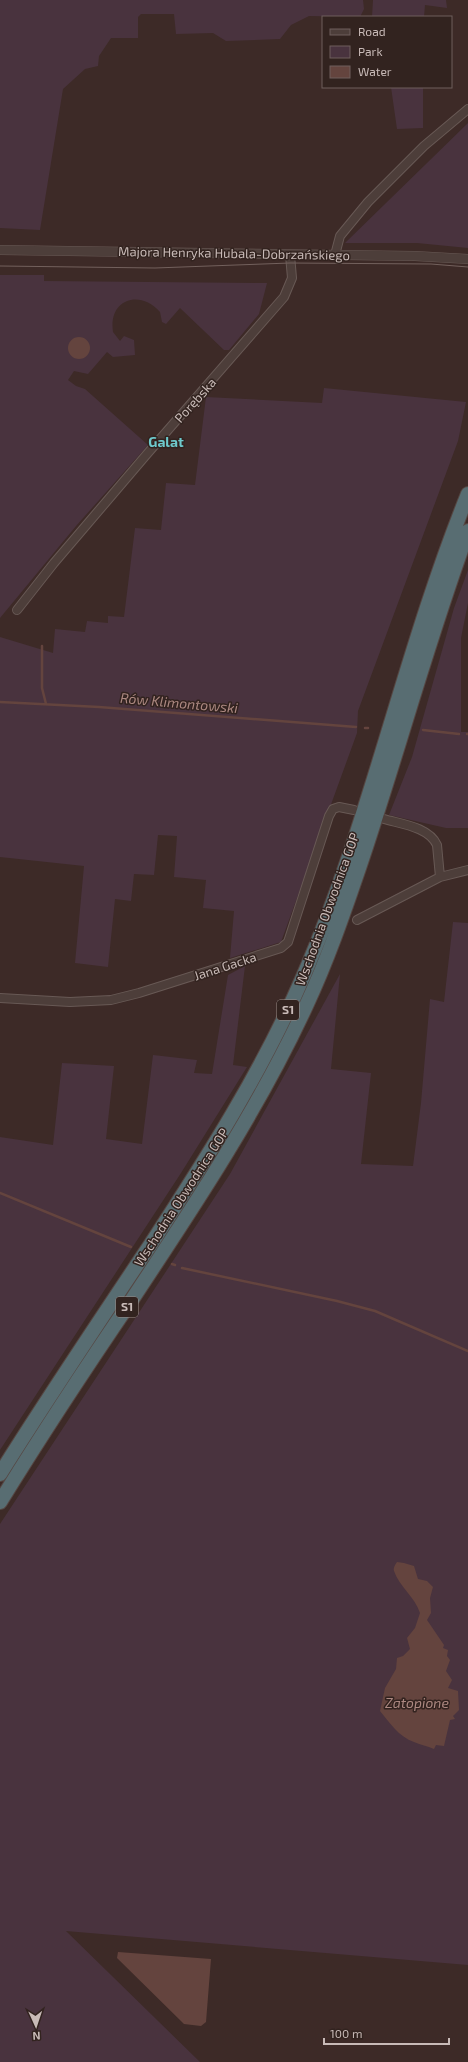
<svg xmlns="http://www.w3.org/2000/svg" width="468" height="2062" font-family="'Exo 2',sans-serif">
<style>
.green{fill:#49333e}
.water{fill:#64443e}
.lines{fill:none;stroke-linecap:round;stroke-linejoin:round}
.stream{stroke:#64443e;stroke-width:2.5}
.minor-casing{stroke:#685955;stroke-width:10}
.tertiary-casing{stroke:#685955;stroke-width:10}
.motorway-casing{stroke:#554642;stroke-width:16}
.minor{stroke:#4d3e3a;stroke-width:8}
.tertiary{stroke:#4d3e3a;stroke-width:9}
.motorway{stroke:#586d72;stroke-width:14}
.tram{stroke:#73615d;stroke-width:1}
.labels{text-anchor:middle;stroke-width:3;stroke-linejoin:round;paint-order:stroke}
.shield{fill:#32231f;stroke:#9b8d89;stroke-width:1}
.shield-label{font-size:12px;font-weight:bold;fill:#c8bab7}
.street-label{font-size:13px;fill:#c8bab7;stroke:#32231f}
.neighbourhood-label{font-size:14px;font-weight:bold;fill:#6ec9cc;stroke:#32231f}
.water-label{font-size:14px;font-style:italic;fill:#ac8881;stroke:#32231f}
</style>
<rect width="100%" height="100%" fill="#3d2a27"/>
<path class="green" d="M0 0H363L364 9 360 17 309 16 291 25 280 39 226 41 213 33 176 34 174 14H141L138 17V38H111L99 56 98 66 85 69 63 89 40 230 0 228Z
M373 0H446L447 8 425 5 424 17H372Z
M391 87H423V128L397 129Z
M468 123V248L417 243H345Z
M0 275H44V281L267 283 259 314 229 350H224L180 308 166 324 162 322 160 312C140 289 108 299 113 332L120 341 124 336 134 340 135 355 113 357 107 352 88 374 74 371 68 380 76 386 85 389 148 445 76 526 0 618Z
M324 388 466 402 458 441 358 711 357 733 281 942 230 958 234 911 203 908 206 880 174 877 177 836 158 835 154 875 134 874 131 901 115 899 108 967 75 963 84 866 0 857V637L53 653 55 629 85 632 87 621 108 623V616L124 617 135 528 161 530 166 483 195 485 206 397 322 403Z
M468 570V603L461 638V732H468V828H446L389 815 412 757 454 608Z
M453 922 468 923V1965L66 1931 200 2062H0V1524L230 1174 340 974 331 1069 371 1073 361 1164 413 1166 421 1103 430 999 444 1002Z
M245 966 233 1065 247 1067 181 1173 0 1450V1137L53 1145 62 1063 114 1066 106 1139 142 1144 153 1055 197 1060 194 1073 212 1074 228 975Z"/>
<path class="water" d="M68 348a11 11 0 1 1 22 0a11 11 0 1 1-22 0Z
M397 1562 404 1563 414 1566 418 1579 427 1581 433 1587 430 1598 431 1613 427 1620 444 1645 443 1648 448 1650 447 1656 450 1660 446 1671 452 1680 448 1688 458 1691 459 1710 453 1716 455 1719 450 1720 444 1746 436 1745 434 1749C427 1746 421 1745 414 1742 399 1737 389 1722 380 1711L385 1688 396 1669 397 1658 403 1656 410 1649 407 1638 415 1628 420 1613C415 1597 399 1586 394 1571 393 1568 395 1565 397 1562Z
M118 1952 211 1959 206 2022 201 2026 184 2024 117 1958Z"/>
<g class="lines">
<path class="stream" d="M42 646V688L46 704
M0 702 99 707 356 727
M365 728H368
M423 730 459 734
M467 734H468
M0 1193 131 1247
M172 1264 175 1265
M182 1268 337 1301 375 1311 468 1351"/>
<g class="minor-casing">
<path id="minor" d="M335 255 340 236 368 202 424 146 468 109
M17 610 54 563 147 454 284 297 292 278 290 255
M384 819C401 824 429 827 437 845L440 877
M357 920 440 877 468 870
M0 998 70 1002 111 1000 139 993 281 948 288 942 329 816 333 809 339 807 354 810"/>
</g>
<g class="tertiary-casing">
<path id="tertiary" d="M0 250 415 256 468 259"/>
</g>
<g class="motorway-casing">
<path id="motorway" d="M0 1474C49 1396 100 1320 151 1244 207 1158 262 1072 303 977 371 821 404 652 468 494
M0 1502C42 1434 86 1367 131 1301 194 1206 258 1110 306 1006 327 961 343 915 359 868 397 756 427 642 468 531"/>
</g>
<use href="#minor" class="minor"/>
<use href="#tertiary" class="tertiary"/>
<use href="#motorway" class="motorway"/>
<path class="tram" d="M0 266 155 268 290 263 431 264 468 267"/>
</g>
<g class="labels">
<g class="shield">
<rect x="277" y="1000" width="22" height="20" rx="3"/>
<rect x="116" y="1297" width="22" height="20" rx="3"/>
</g>
<g class="shield-label">
<text x="288" y="1014">S1</text>
<text x="127" y="1311">S1</text>
</g>
<g class="street-label">
<text transform="translate(234 253) rotate(1)" y="5">Majora Henryka Hubala-Dobrzańskiego</text>
<text transform="translate(195 400) rotate(-48)" y="5">Porębska</text>
<text transform="translate(327 909) rotate(-70)" y="5">Wschodnia Obwodnica GOP</text>
<text transform="translate(225 966) rotate(-18)" y="5">Jana Gacka</text>
<text transform="translate(181 1197) rotate(-57)" y="5">Wschodnia Obwodnica GOP</text>
</g>
<g class="neighbourhood-label">
<text x="166" y="447">Galat</text>
</g>
<g class="water-label">
<text transform="translate(179 703) rotate(5)" y="5">Rów Klimontowski</text>
<text x="417" y="1708">Zatopione</text>
</g>
</g>
<rect x="322" y="16" width="130" height="72" fill="#32231f" stroke="#6e5f5c"/>
<rect x="330" y="29" width="20" height="6" fill="#4d3e3a" stroke="#6e5f5c"/>
<text x="358" y="36" font-size="12" fill="#c8bab7">Road</text>
<rect x="330" y="46" width="20" height="12" fill="#49333e" stroke="#6e5f5c"/>
<text x="358" y="56" font-size="12" fill="#c8bab7">Park</text>
<rect x="330" y="66" width="20" height="12" fill="#64443e" stroke="#6e5f5c"/>
<text x="358" y="76" font-size="12" fill="#c8bab7">Water</text>
<g transform="translate(36 2026) rotate(177)" stroke="#32231f" stroke-width="3" paint-order="stroke">
<path d="M0-3L7 15L0 10L-7 15Z" fill="#c8bab7"/>
<text y="-6" font-size="11" font-weight="bold" text-anchor="middle" fill="#c8bab7">N</text>
</g>
<path d="M324 2038v6h125v-6" fill="none" stroke="#c8bab7" stroke-width="2"/>
<text x="330" y="2038" font-size="12" fill="#c8bab7" stroke="#32231f" stroke-width="3" paint-order="stroke">100 m</text>
</svg>
